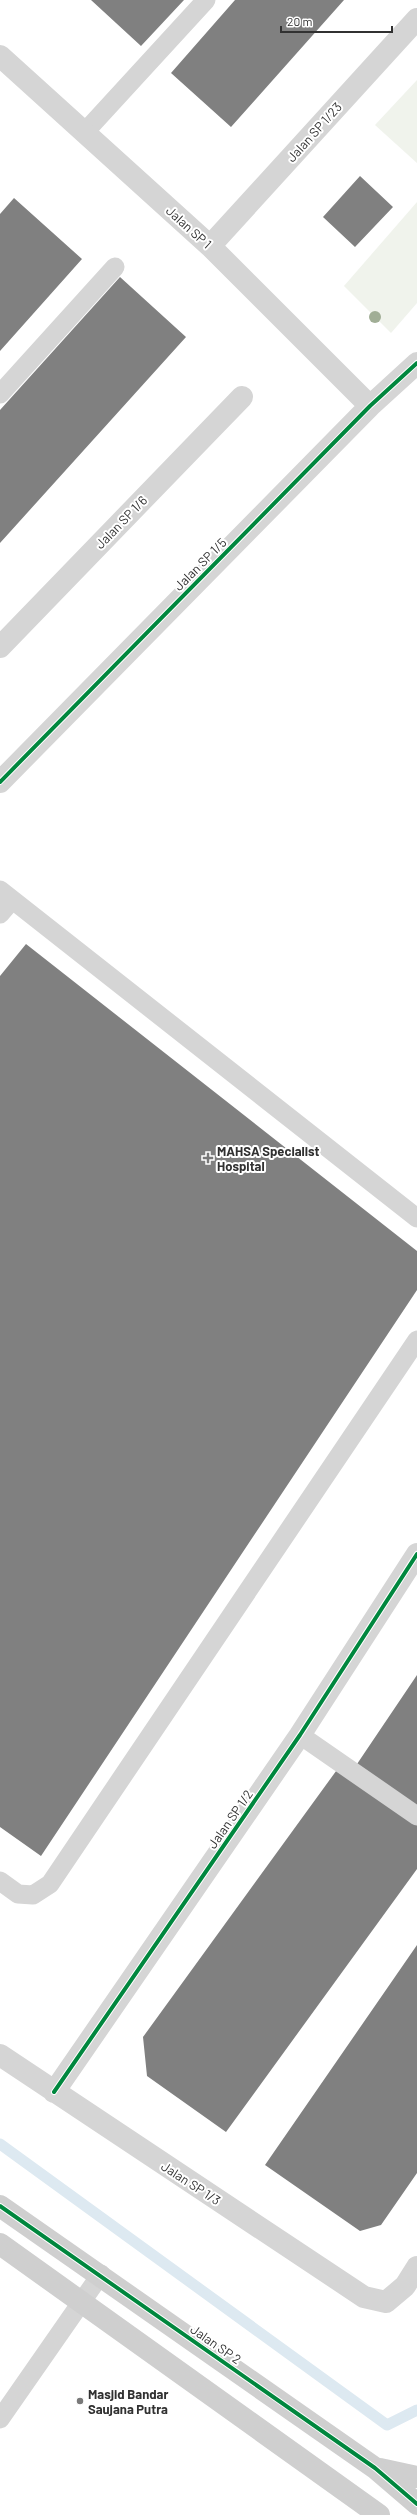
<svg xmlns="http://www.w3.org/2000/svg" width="417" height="2515" font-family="Barlow,sans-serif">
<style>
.green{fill:#f0f3ec}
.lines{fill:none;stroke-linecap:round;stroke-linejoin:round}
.stream{stroke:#dde9f1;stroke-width:11}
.building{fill:#808080}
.lane{stroke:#d5d5d5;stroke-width:19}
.street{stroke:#d5d5d5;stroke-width:22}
.secondary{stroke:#cfcfcf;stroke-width:22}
.cycleway-casing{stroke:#fff;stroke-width:6}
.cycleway{stroke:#00873e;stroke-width:4}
.tree{fill:#a1ae96}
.poi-dot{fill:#797979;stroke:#fff;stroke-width:1.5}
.labels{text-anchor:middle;stroke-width:4;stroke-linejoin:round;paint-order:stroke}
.street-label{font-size:13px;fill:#313131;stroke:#fff}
.poi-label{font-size:13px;font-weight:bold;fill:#313131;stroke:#fff;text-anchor:start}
</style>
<rect width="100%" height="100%" fill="#fff"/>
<path class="green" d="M417 80V163L375 125Z
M417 202V303L391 333 344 286Z"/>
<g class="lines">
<path class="stream" d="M0 2144 387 2425 417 2410"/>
</g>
<path class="building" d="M91 0H184L141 46Z
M235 0H344L231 127 171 73Z
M360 176 393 207 355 247 323 217Z
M14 198 82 259 0 351V214Z
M120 277 186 337 0 543V410Z
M26 944 417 1251V1290L41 1856 0 1827V976Z
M417 1675V1809L355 1767Z
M339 1767 417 1824V1869L226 2132 147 2076 143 2037Z
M417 1945V2173L381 2225 360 2231 265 2165Z"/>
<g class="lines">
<path class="lane" d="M84 133 206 0
M0 394 115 267
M0 890 417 1218
M0 914 12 900
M300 1735 417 1816
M0 1881 18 1894 33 1895 50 1884 417 1340
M0 2419 101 2274"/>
<path class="street" d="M0 56 210 246 370 406
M210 246 417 19
M0 647 242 397
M0 782 370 406 417 363
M0 2055 364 2297 386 2302 405 2286 417 2267
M54 2092 300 1735 417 1554"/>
<path class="secondary" d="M0 2206 375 2468 417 2504
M0 2244 379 2515
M380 2469 417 2477"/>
<g class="cycleway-casing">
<path id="cycleway" d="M0 782 370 406 417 363
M54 2092 300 1735 417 1554
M0 2206 375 2468 417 2504"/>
</g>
<use href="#cycleway" class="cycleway"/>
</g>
<circle class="tree" cx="375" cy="317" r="6"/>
<g class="poi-dot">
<path d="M206 1152h4v4h4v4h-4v4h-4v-4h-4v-4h4z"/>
<circle cx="80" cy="2401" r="4"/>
</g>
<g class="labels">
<g class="street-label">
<text transform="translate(314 132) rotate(-48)" y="5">Jalan SP 1/23</text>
<text transform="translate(189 227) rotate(42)" y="5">Jalan SP 1</text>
<text transform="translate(121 522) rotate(-46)" y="5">Jalan SP 1/6</text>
<text transform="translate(200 564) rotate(-45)" y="5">Jalan SP 1/5</text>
<text transform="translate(230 1819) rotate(-55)" y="5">Jalan SP 1/2</text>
<text transform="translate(191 2183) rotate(33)" y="5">Jalan SP 1/3</text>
<text transform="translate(216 2344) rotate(35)" y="5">Jalan SP 2</text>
</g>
<g class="poi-label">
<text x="217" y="1156">MAHSA Specialist<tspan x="217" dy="15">Hospital</tspan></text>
<text x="88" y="2399">Masjid Bandar<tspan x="88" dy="15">Saujana Putra</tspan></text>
</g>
</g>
<path d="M281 26v6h111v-6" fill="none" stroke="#313131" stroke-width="2"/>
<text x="287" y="26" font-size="12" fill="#313131" stroke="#ffffff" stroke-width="3" paint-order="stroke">20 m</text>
</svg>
